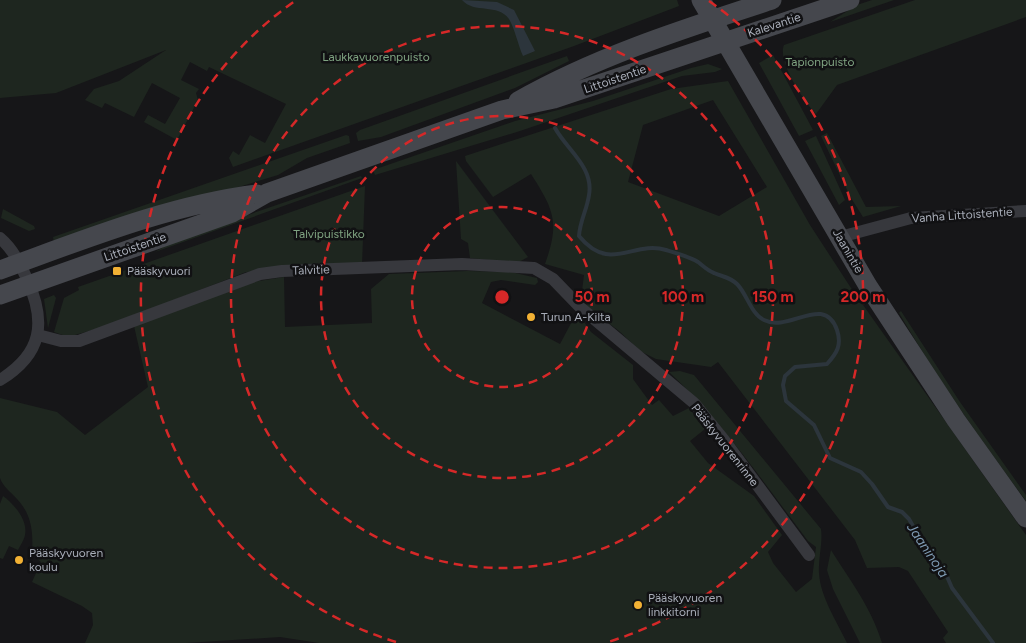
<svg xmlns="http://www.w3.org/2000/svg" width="1026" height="643" font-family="Figtree,sans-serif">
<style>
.green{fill:#1e261f;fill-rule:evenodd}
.water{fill:#2c353c}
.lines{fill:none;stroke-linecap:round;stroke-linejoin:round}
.stream{stroke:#2c353c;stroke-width:4}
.minor{stroke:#37383d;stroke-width:12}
.secondary{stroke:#45474d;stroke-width:19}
.ring{fill:none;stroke:#d62828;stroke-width:2.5;stroke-dasharray:9 6}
.poi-dot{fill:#f2b134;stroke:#111113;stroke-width:2}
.labels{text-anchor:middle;stroke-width:5;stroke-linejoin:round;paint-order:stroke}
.street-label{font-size:12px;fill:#a8adb8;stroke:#111113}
.park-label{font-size:12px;fill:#7fa381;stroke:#111113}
.poi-label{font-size:12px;fill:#a8adb8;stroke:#111113;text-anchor:start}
.water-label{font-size:14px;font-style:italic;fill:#7f9bb3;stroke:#111113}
.centre{fill:#d62828;stroke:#111113;stroke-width:2.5}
.ring-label{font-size:15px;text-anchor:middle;font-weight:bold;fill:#d62828;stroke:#111113;stroke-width:5;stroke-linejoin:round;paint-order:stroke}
</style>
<rect width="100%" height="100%" fill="#161618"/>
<path class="green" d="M0 0H677L679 6 574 46 233 167 229 158 233 151 239 155 250 135 265 143 286 104 209 67 207 71 190 62 181 80 199 89 196 93 198 100 177 140 144 122 148 115 165 124 180 98 152 83 134 117 105 103 102 108 85 100 94 89 119 81 166 50 56 93 0 98Z
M872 0H894L830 22 857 5Z
M915 0H1026V17L837 85 816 114C804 102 777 61 784 45Z
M773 55 813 130 799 136 759 63Z
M567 56 569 61 515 88 381 137 358 141 356 133 360 130Z
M708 64 722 69 715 72 682 76 520 131 375 175 373 170 515 121 593 101 691 68Z
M728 81 810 225 851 288 1026 535V643H946L943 638 948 632 908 571 899 567 867 568 855 540 718 362 711 367 656 359 640 351 619 331 583 304 581 299 584 275 545 264C560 222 554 210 531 174L493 197 466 161 465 156 671 89ZM713 100 767 187 719 216 628 182 643 125Z
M827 133 866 207 901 206 863 217 851 198 821 136Z
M346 135 349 136 350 143 307 158 278 175 54 243 53 237Z
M816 136 845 200 839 205 805 141Z
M456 161 528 257 517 263 470 258 468 243 461 239Z
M361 176 362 178 155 252 178 239Z
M365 186 362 265 246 272 110 325 68 337 54 332 64 298 79 290 78 287Z
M3 209 34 226 35 229 29 231 1 218Z
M467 271 511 272 537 278 538 282 535 285 501 280 491 282 482 303 560 344 577 312 591 332 633 365V379L652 405 659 400 673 416 689 408 705 429 690 441 708 463 754 496 782 535 768 552 773 563 796 592 812 579 816 547 808 541C764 483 722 421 669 372L680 371 694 375 821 529C823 544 818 558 819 573 820 596 837 622 847 643H319L280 637 186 643H85L93 625 92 613 82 606 32 582 41 562 32 555C33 534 33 516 17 499 11 492 3 487 0 478V398L57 412 85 435 148 387 134 326 252 282 284 277 285 327 372 323 371 289 389 274Z
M54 295 56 298 48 328 44 299Z
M901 311 960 402 1026 495V501C981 440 937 378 899 313Z
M3 496C14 504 28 520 25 535 24 540 20 546 18 550L9 546 3 559 0 558V504Z
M831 550C851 582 871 607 882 643H860L833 589 827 570Z"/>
<path class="water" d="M462 0 497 2 514 10 535 51 523 56C518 45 515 29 509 19 498 3 474 14 462 0Z"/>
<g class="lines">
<path class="stream" d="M555 128C567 150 594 167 589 195 587 210 580 220 579 236 610 274 633 240 666 250 676 253 690 257 698 262 703 266 708 271 714 273 723 277 730 277 737 284 747 294 751 314 764 320 789 333 824 293 837 330 842 345 837 353 827 364L795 367 785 376 783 385 786 401 814 425 830 458 861 472 872 484 888 507 902 512 909 519 922 542 945 572 952 588 993 643"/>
<path class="minor" d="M840 237 911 218 1026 211
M0 238C13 249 20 264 27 279 47 323 42 354 0 380
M38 335 61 341H79L260 274 282 271 462 264 534 268 553 279 581 308 694 403 724 440 809 555"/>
<path class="secondary" d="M701 0 868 286 956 420 1026 518
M518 101C597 56 686 28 772 0
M0 270C83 240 169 205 257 194
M0 295 232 213 267 193 502 110 554 99 850 0"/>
</g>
<g class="ring">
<circle cx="502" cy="297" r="90"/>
<circle cx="502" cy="297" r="181"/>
<circle cx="502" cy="297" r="271"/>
<path d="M396 642A361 361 0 0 1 295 1M709 1A361 361 0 0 1 608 642"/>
</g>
<g class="poi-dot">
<rect x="112" y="266" width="10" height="10" rx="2.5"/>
<circle cx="531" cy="317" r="5"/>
<circle cx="19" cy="560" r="5"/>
<circle cx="638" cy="605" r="5"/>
</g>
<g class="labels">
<g class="street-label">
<text transform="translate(774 25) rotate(-18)" y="4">Kalevantie</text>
<text transform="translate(615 79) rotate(-19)" y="4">Littoistentie</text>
<text transform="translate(962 215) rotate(-4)" y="4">Vanha Littoistentie</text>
<text transform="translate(135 247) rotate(-19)" y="4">Littoistentie</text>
<text transform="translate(848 251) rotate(60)" y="4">Jaanintie</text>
<text transform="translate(311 270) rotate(-2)" y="4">Talvitie</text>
<text transform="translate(725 445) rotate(52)" y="4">Pääskyvuorenrinne</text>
</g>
<g class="park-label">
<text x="376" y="61">Laukkavuorenpuisto</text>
<text x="820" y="66">Tapionpuisto</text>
<text x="329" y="238">Talvipuistikko</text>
</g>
<g class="poi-label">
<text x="127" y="275">Pääskyvuori</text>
<text x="541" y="321">Turun A-Kilta</text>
<text x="29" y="557">Pääskyvuoren<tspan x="29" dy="14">koulu</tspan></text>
<text x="648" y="602">Pääskyvuoren<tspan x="648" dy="14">linkkitorni</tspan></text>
</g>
<g class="water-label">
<text transform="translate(928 550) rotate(56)" y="5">Jaaninoja</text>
</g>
</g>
<circle cx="502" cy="297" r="8" class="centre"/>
<g class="ring-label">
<text x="592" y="302">50 m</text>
<text x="683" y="302">100 m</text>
<text x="773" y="302">150 m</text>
<text x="863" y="302">200 m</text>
</g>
</svg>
